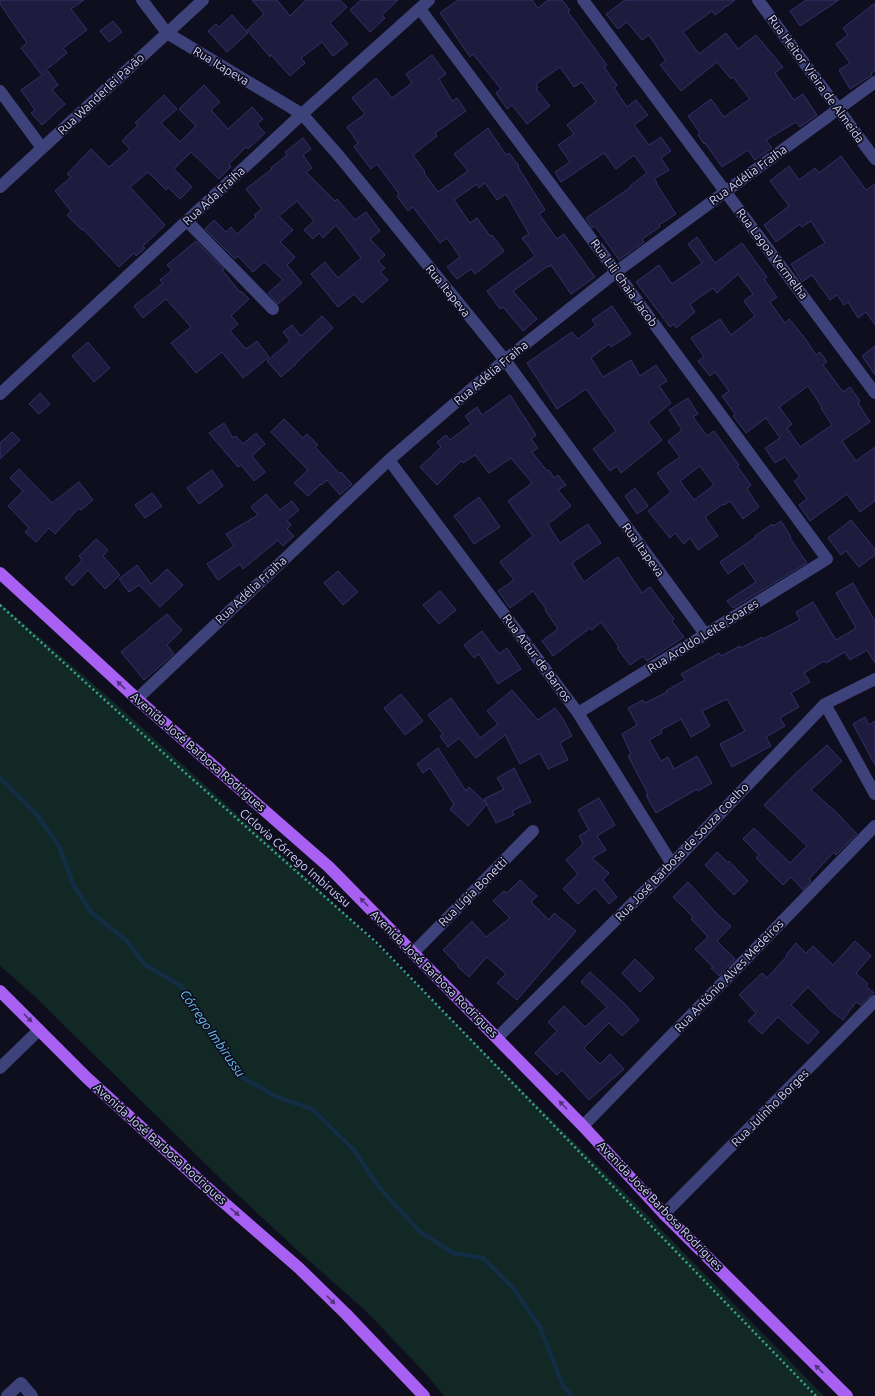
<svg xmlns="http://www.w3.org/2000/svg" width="875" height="1396" font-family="Ubuntu,sans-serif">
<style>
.green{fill:#122824}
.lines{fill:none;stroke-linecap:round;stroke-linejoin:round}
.stream{stroke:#122d44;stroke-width:4.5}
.building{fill:#1e1c3e;stroke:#333068;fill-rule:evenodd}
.path{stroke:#37a892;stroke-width:2.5;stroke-dasharray:2 3;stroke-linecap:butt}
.minor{stroke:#3d437a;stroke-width:12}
.major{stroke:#a860f2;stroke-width:12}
.oneway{fill:#54337e}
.labels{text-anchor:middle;stroke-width:3.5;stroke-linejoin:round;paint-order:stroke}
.street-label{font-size:12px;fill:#d0d1fb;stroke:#0f0e1f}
.water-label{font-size:13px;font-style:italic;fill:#67c5f3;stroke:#0f0e1f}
</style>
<rect width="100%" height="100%" fill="#0f0e1f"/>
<path class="green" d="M0 603 115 703 318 888 386 954 647 1215 824 1396H444L425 1373 366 1311 297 1250 223 1181 29 991 0 966Z"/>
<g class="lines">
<path class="stream" d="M0 778 37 815 59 846 74 886 91 912 127 941 144 964 181 986 212 1035 242 1077 277 1097 312 1109 354 1150 378 1186 420 1232 453 1253 483 1258 514 1289 540 1327 563 1386 572 1396"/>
</g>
<path class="building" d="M0 0H84L71 9 87 30 63 48 67 53 41 74 21 48 27 43 0 4Z
M252 0H277L290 16 306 0H340L347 7 330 23 348 44 333 56 322 42 301 58 305 63 290 76 271 55 270 57 247 30 264 14Z
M361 0H398L382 15 385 18 370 32 350 10Z
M458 0H532L538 8 548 0H562L570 10 568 12 607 65 604 67 617 85 614 88 627 107 636 100 648 115 634 125 649 145 661 137 671 151 661 158 669 170 654 179 657 182 656 183 676 214 659 225 660 227 642 239 644 242 619 260 595 226 592 228 586 218 631 187 630 186 647 173 634 155 616 169 604 153 561 182 555 172 570 162 558 145 574 134 567 125 596 102 582 82 574 87 560 67 536 84 538 87 536 89 550 106 527 124 512 105 507 109 496 93 501 89 473 54 470 57 440 13Z
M625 0H735L715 15 712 11 683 32 699 54 726 33 738 49 756 35 783 67 775 73 794 100 803 94 817 115 800 127 796 122 766 140 772 148 755 160 748 150 722 167 705 143 704 144 698 135 700 133 688 116 711 99 724 117 750 99 733 77 731 79 717 62 681 91 660 65 666 61 649 35 642 40 627 22 618 29 606 14Z
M806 0H839L800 26 790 11Z
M875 3V71L871 73 872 75 850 89 839 70 850 63 836 44 848 35 843 28Z
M232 15 248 33 227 52 208 31 216 24 219 27Z
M113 21 122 32 109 42 100 31Z
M432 55 446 74 439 79 452 101 457 98 466 111 435 133 437 136 413 155 425 172 424 173 438 192 468 171 454 154 488 128 506 155 509 153 519 166 518 167 545 210 539 214 557 239 564 234 595 277 571 294 551 265 549 267 548 266 513 291 537 319 523 331 503 307 500 309 487 291 535 256 522 238 529 234 506 194 497 200 485 183 479 188 477 184 454 200 470 223 477 218 490 236 492 235 504 251 475 274 471 269 457 279 447 267 460 257 447 238 440 243 413 207 408 211 397 196 399 194 377 164 371 169 354 147 358 143 347 127 365 114 352 98 376 78 392 98 412 83 406 74Z
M48 71 58 85 52 90 65 104 42 125 31 113 35 110 21 90Z
M204 85 220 102 211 110 228 129 252 107 263 119 257 124 265 133 248 149 246 147 229 164 231 167 219 179 191 152 174 169 192 187 180 199 168 187 166 190 148 172 130 187 165 225 143 246 145 248 136 256 134 253 119 267 83 229 82 230 67 215 71 211 55 191 71 177 67 174 91 149 109 167 130 149 122 141 138 125 135 123 164 95 177 109 161 123 180 142 196 126 179 109Z
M303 138 311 149 303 155 312 168 306 172 335 201 337 199 355 220 366 212 380 231 370 239 385 255 378 261 385 268 380 272 388 280 362 303 354 294 338 307 311 274 325 262 338 278 361 258 336 225 323 238 319 233 313 239 304 230 314 221 297 201 279 216 293 230 280 242 295 257 287 265 302 283 278 304 268 293 283 280 264 262 253 272 238 256 235 259 205 229 214 220 226 232 231 227 237 234 256 217 254 215 262 209 246 189 272 169 271 168 287 155 285 152Z
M841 156 866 190 875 184V325L866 312 858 318 848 302 844 305 837 295 830 300 812 275 802 282 791 264 825 243 811 221 802 227 800 224 776 242 764 225 789 206 770 181 789 166 799 180 815 168 819 173Z
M697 237 715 263 742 243 767 277 764 279 777 297 770 302 785 323 789 319 804 337 816 355 820 352 827 362 823 365 843 392 850 387 860 401 858 403 870 422 842 441 856 461 875 447V501L860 512 847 494 810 521 799 505 807 499 794 481 800 477 785 457 775 463 765 448 780 438 766 418 746 433 733 416 735 414 722 396 729 391 715 372 710 376 698 361 704 357 691 338 720 319 731 335 755 316 744 301 753 294 738 274 717 293 713 288 690 304 695 312 676 328 674 324 670 327 636 282 659 265 672 284 702 263 688 244ZM808 386 822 407 821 408 832 425 800 447 787 428 792 424 779 407Z
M196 241 224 269 222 270 240 292 241 291 249 299 231 316 238 324 230 331 246 349 257 341 269 357 243 378 222 352 196 373 171 343 191 327 166 299 143 318 134 306 163 283 160 280 172 270 167 265Z
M612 306 631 334 611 347 609 344 591 358 603 377 631 360 640 376 656 365 667 381 659 386 671 403 648 422 662 440 621 473 617 466 610 471 593 449 616 431 586 389 557 409 527 363 572 332 578 339 596 325 592 320Z
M322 316 333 328 295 364H296L281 377 267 361 290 341 283 332 292 325 301 336Z
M88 342 110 368 94 382 72 356Z
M875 346V375L862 356Z
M40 393 50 404 39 414 29 404Z
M510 395 536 435 531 439 538 448 532 452 547 471 549 470 554 478 558 475 566 485 558 490 571 506 548 524 560 543 588 524 601 543 572 563 584 582 618 557 642 593 650 587 674 619 672 621 684 637 647 661 643 656 630 665 617 648 619 647 601 622 592 630 590 628 553 656 542 641 558 629 545 610 546 609 533 591 510 608 498 591 514 580 500 562 533 536 508 501 532 483 511 458 489 473 475 455 463 463 461 461 437 485 420 467 441 447 437 442 446 435 450 440 471 424 465 416 477 407 482 415Z
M688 398 698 414 693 417 707 436 714 431 739 465 737 466 751 485 747 489 759 507 743 519 730 501 724 505 723 504 705 517 718 536 698 550 690 538 684 544 675 533 670 538 648 511 671 492 657 473 680 457 668 441 682 430 669 410ZM700 466 714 485 694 500 680 481Z
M284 419 303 438 307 434 318 445 315 447 340 474 341 472 352 484 340 495 327 480 322 485 321 484 308 496 294 483 308 470 271 432Z
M224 423 233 438 236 436 243 444 256 433 265 444 252 456 265 472 254 481 241 465 238 467 209 433Z
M12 432 20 440 0 459V443Z
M19 469 52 503 79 482 93 500 81 510 79 508 55 534 49 528 36 542 25 532 29 528 8 506 23 491 10 478Z
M212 470 223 486 199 504 187 488Z
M635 488 648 506 637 514 625 496Z
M152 493 162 506 145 518 135 505Z
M266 494 280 510 292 501 299 510 287 520 291 525 287 529 294 536 283 546 278 540 243 569 240 564 218 580 207 564 234 546 226 534 258 515 251 507Z
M479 497 500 527 474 544 464 529 454 516Z
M851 520 875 549V555L859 567 846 551 841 555 828 538Z
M781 521 791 537 790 538 807 563 733 608 727 601 756 582 743 563 728 574 720 562 756 537 755 536 772 524 773 526Z
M96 539 108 550 103 556 120 575 105 589 88 570 73 586 65 578 82 560 79 556Z
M137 565 151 584 167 569 183 585 160 607 139 585 129 592 119 579Z
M338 571 358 592 343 605 324 583Z
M853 583 875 621V663L867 650 850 660 845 652 826 663 824 661 804 673 810 682 791 693 799 707 780 718 785 726 766 737 771 746 732 767 720 744 745 731 727 699 702 711 710 726 691 737 681 719 661 730 662 733 649 740 661 761 668 757 674 769 697 756 712 783 698 791 697 789 656 813 646 795 648 794 628 756 631 754 622 734 637 725 628 708 643 700 645 703 667 692 666 691 685 680 681 674 719 653 721 656 740 646 741 648 762 637 763 639 800 620 796 612 813 602 836 640 856 628 836 593Z
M440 591 456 610 439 624 423 605Z
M167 614 182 630 167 645 174 654 144 680 121 652Z
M482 631 499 654 507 648 521 669 498 684 479 654 474 658 464 645Z
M512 690 538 720 555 708 563 719 572 736 560 743 568 760 548 769 540 753 520 764 505 735 476 758 459 738 448 747 440 736 443 734 428 715 451 698 480 738 498 724 487 711Z
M401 694 423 721 405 735 384 708Z
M865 717 869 725 875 721V765L853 724Z
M827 745 842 761 811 790 836 812 857 834 836 855 834 852 809 879 811 881 803 890 791 877 783 885 756 858 759 855 743 839 754 828 790 863 807 846 764 805 795 774Z
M438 748 466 791 469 787 487 804 468 826 450 809 454 804 430 768 423 773 417 764Z
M514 768 531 802 512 811 514 815 496 823 484 799 504 789 497 778Z
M599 798 615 825 597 836 606 850 592 858 609 873 603 880 617 897 609 904 595 888 578 904 563 889 578 874 566 860 583 844 579 836 589 830 578 810Z
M717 852 728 863 729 861 748 881 734 895 705 865Z
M520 880 537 896 531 902 549 920 554 913 576 931 517 1000 497 983 506 974 487 957 469 977 457 966 458 965 443 950 472 921 486 937 510 918 493 901 504 891 507 893Z
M688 882 718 915 731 926 717 941 735 959 719 976 711 968 713 967 695 949 708 937 691 919 693 917 673 897Z
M855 941 871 956 856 973 868 984 866 986 874 993 870 996 861 1005 856 1002 843 1020 830 1010 808 987 791 1005 819 1032 808 1044 778 1017 762 1034 748 1021 756 1013 739 995 762 973 767 978 787 956 786 955 796 943 806 953 813 946 833 965Z
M635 959 654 978 640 992 622 973Z
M590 972 626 1005 639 1020 622 1036 609 1023 584 1048 600 1064 610 1054 624 1069 589 1100 562 1070 557 1075 535 1053 557 1031 548 1022 564 1006 585 1027 607 1007 581 982Z"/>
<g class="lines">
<path class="path" d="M0 605 181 769 377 943 816 1396"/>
<path class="minor" d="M142 0 167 33 302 114 339 156 505 360 705 634
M583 0 875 393
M758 0 875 159
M420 9 616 272 827 559 578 713
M0 91 42 148
M0 187 203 0
M187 221 273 309
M0 394 302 114 429 0
M389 460 578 713 672 864
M137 699 389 460 505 360 616 272 875 82
M825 704 875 794
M413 953 533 831
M498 1037 672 864 825 704 875 679
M0 1068 39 1030
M583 1126 875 826
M664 1214 875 1001
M7 1396 21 1383 32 1396"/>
<path class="major" d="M0 573 137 699 329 867 583 1126 664 1214 847 1396
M0 991 87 1078 222 1201 299 1268 346 1314 424 1396"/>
</g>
<defs><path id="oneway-solid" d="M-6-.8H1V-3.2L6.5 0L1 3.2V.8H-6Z"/></defs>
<g class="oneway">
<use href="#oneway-solid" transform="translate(121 685) rotate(-137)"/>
<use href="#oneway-solid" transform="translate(364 902) rotate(-134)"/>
<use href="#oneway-solid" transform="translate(28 1018) rotate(45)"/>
<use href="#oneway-solid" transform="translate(563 1105) rotate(-134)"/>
<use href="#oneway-solid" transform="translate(235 1212) rotate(41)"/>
<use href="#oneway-solid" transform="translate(331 1300) rotate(45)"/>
<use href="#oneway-solid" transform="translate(819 1369) rotate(-135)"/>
</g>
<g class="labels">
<g class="street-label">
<text transform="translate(221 66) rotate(31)" y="4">Rua Itapeva</text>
<text transform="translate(816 79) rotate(54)" y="4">Rua Heitor Vieira de Almeida</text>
<text transform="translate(101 94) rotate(-43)" y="4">Rua Wanderlei Pavão</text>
<text transform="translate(748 175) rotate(-36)" y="4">Rua Adélia Fraiha</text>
<text transform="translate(214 196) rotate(-43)" y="4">Rua Ada Fraiha</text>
<text transform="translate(772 254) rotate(53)" y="4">Rua Lagoa Vermelha</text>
<text transform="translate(624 283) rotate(54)" y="4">Rua Lili Chaia Jacob</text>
<text transform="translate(448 291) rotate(51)" y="4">Rua Itapeva</text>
<text transform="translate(491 373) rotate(-40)" y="4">Rua Adélia Fraiha</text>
<text transform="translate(643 550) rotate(54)" y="4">Rua Itapeva</text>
<text transform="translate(251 590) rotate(-43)" y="4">Rua Adélia Fraiha</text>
<text transform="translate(703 636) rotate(-32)" y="4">Rua Aroldo Leite Soares</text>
<text transform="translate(537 658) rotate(53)" y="4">Rua Artur de Barros</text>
<text transform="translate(198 752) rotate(41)" y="4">Avenida José Barbosa Rodrigues</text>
<text transform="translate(682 852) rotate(-46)" y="4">Rua José Barbosa de Souza Coelho</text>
<text transform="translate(295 858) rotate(41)" y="4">Ciclovia Córrego Imbirussu</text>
<text transform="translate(473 892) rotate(-45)" y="4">Rua Lígia Bonetti</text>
<text transform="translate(434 974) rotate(45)" y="4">Avenida José Barbosa Rodrigues</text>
<text transform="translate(729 976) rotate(-46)" y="4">Rua Antônio Alves Medeiros</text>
<text transform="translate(770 1108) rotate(-45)" y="4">Rua Julinho Borges</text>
<text transform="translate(160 1144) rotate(42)" y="4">Avenida José Barbosa Rodrigues</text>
<text transform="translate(660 1206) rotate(46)" y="4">Avenida José Barbosa Rodrigues</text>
</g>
<g class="water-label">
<text transform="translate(213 1033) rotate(55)" y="5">Córrego Imbirussu</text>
</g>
</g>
</svg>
